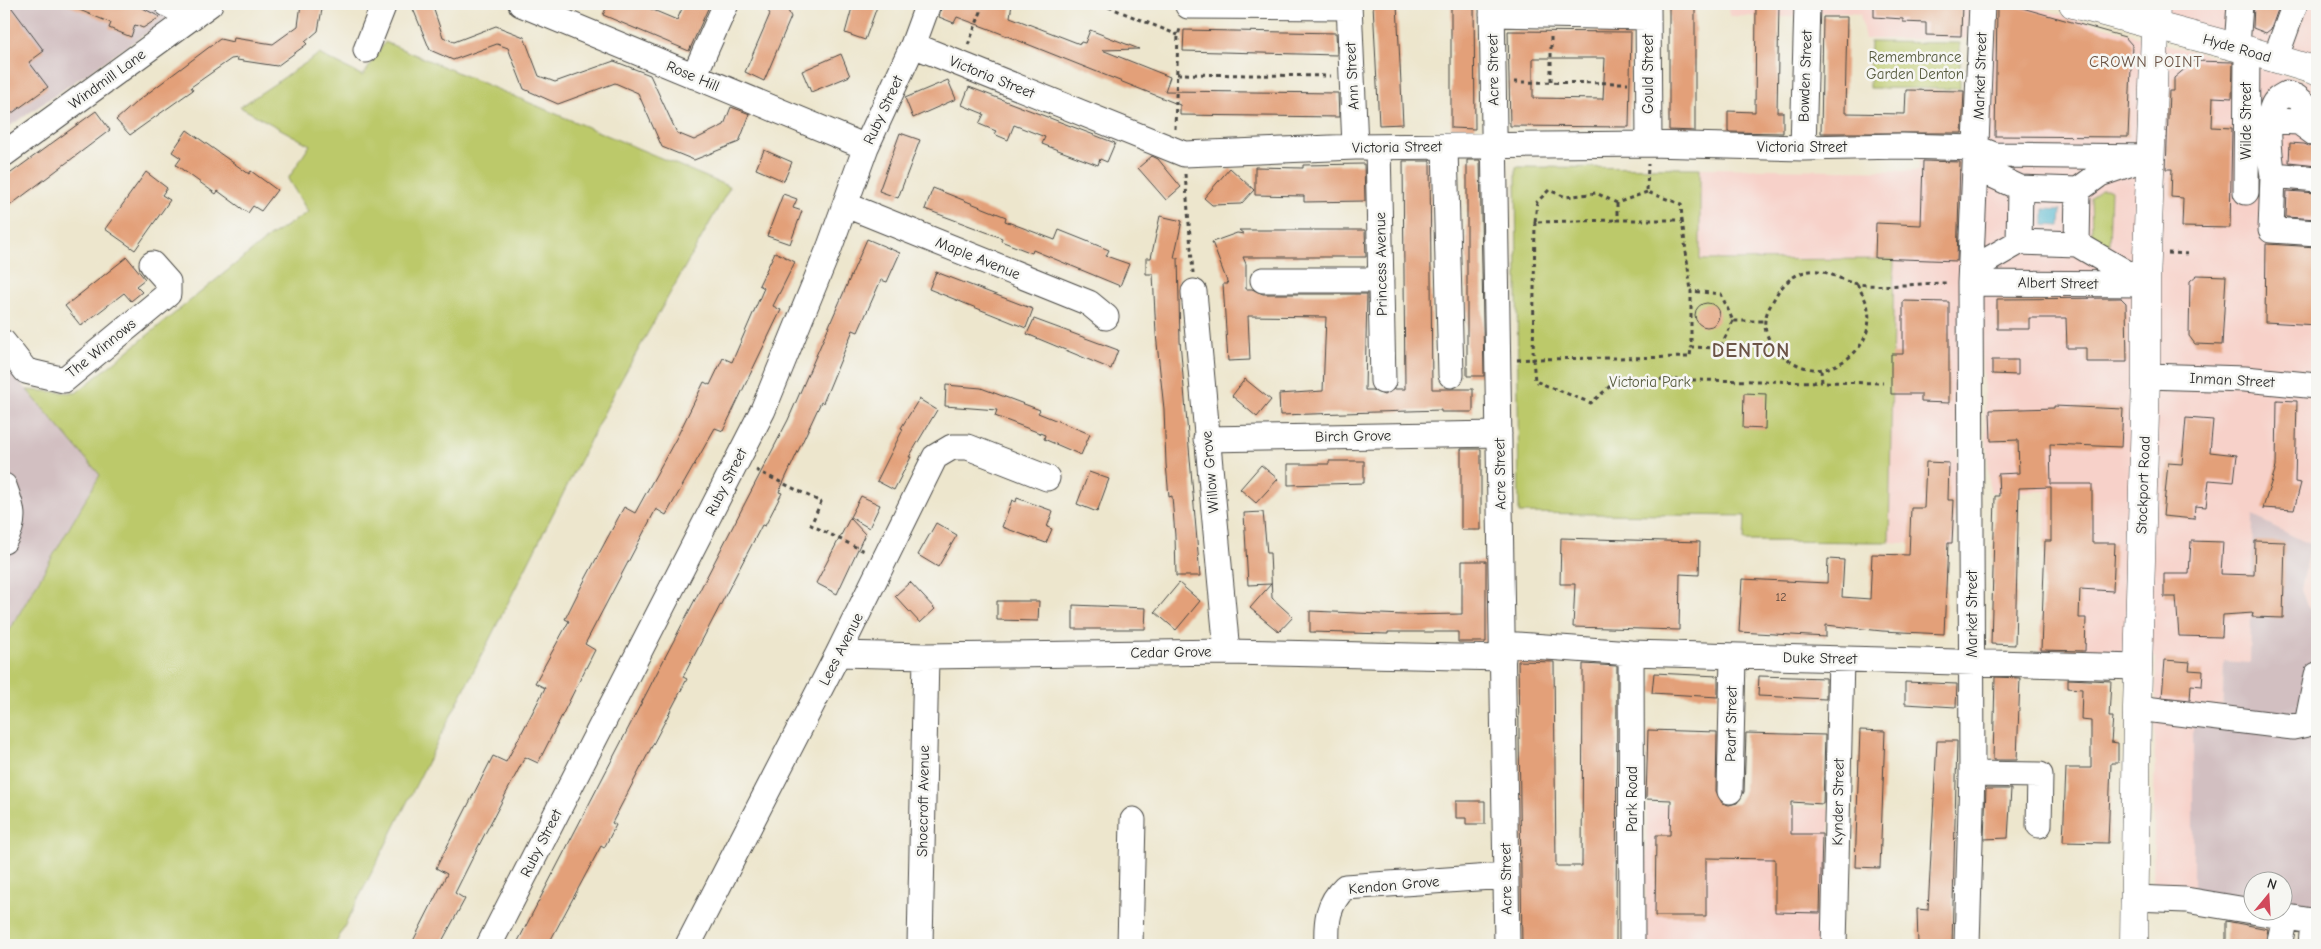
<svg xmlns="http://www.w3.org/2000/svg" width="2321" height="949" font-family="'Comic Neue',sans-serif">
<style>
.built{fill:#f7d1c9}
.industrial{fill:#d2bfc1;fill-rule:evenodd}
.green{fill:#bcc96b;stroke:#747a4b}
.water{fill:#4fb5ce;stroke:#3d707c}
.building{fill:#e3a079;fill-rule:evenodd}
.lines{fill:none;stroke-linecap:round;stroke-linejoin:round}
.minor-casing{stroke:#484743;stroke-width:27}
.major-casing{stroke:#484743;stroke-width:29}
.highway-casing{stroke:#484743;stroke-width:29}
.path{stroke:#484743;stroke-width:3;stroke-dasharray:4 4;stroke-linecap:butt}
.minor{stroke:#fff;stroke-width:25}
.major{stroke:#fff;stroke-width:28}
.highway{stroke:#fff;stroke-width:28}
.labels{text-anchor:middle;stroke-width:5;stroke-linejoin:round;paint-order:stroke}
.number-label{font-size:12px;fill:#59483e}
.street-label{font-size:15px;fill:#2b2b2b;stroke:#f6f6f2}
.park-label{font-size:15px;fill:#565a3e;stroke:#f6f6f2}
.neighbourhood-label{font-size:16px;letter-spacing:1px;fill:#6b5446;stroke:#f6f6f2}
.district-label{font-size:20px;font-weight:bold;letter-spacing:1px;fill:#6b5446;stroke:#f6f6f2}
</style>
<rect width="100%" height="100%" fill="#f6f6f2"/>
<filter id="ink" filterUnits="userSpaceOnUse"><feTurbulence type="fractalNoise" baseFrequency=".02" numOctaves="2"/><feDisplacementMap in="SourceGraphic" scale="10" xChannelSelector="R" yChannelSelector="G"/><feConvolveMatrix kernelMatrix="1 2 1 2 8 2 1 2 1" color-interpolation-filters="sRGB"/></filter>
<filter id="wash" filterUnits="userSpaceOnUse"><feTurbulence type="fractalNoise" baseFrequency=".0096" numOctaves="4" result="noise"/><feDisplacementMap in="SourceGraphic" scale="20" xChannelSelector="R" yChannelSelector="G"/><feGaussianBlur stdDeviation="1.12" result="paint"/><feColorMatrix in="noise" values="0 0 0 0 0 0 0 0 0 0 0 0 0 0 0 0 0 1.4 0 .05"/><feComposite in="paint" operator="in"/></filter>
<g filter="url(#wash)">
<rect width="100%" height="100%" fill="#ede6cd"/>
<path class="built" d="M1729 4H1970L1967 39H1865L1860 14 1834 12 1785 17 1729 16Z
M1989 4H2023L2169 45 2317 83V617L2307 606 2301 589 2311 545 2250 664 2224 661 2222 720 2193 719V886L2153 889 2156 658 2040 651 2047 491 1990 492 1977 290Z
M2125 4H2317V60Z
M1920 149 1968 150 1954 547 1889 542 1894 260H1700V168L1919 171Z
M1647 805 1830 808 1828 945H1645Z"/>
<path class="industrial" d="M4 4H189L4 130Z
M4 363 100 474 4 640Z
M2253 516 2311 545 2301 589 2307 606 2317 617V931L2217 904 2193 886V719L2222 720 2224 661 2250 663ZM2254 882H2284V912H2254Z"/>
<path class="green" d="M385 42 730 187 615 391 335 945H4V640L100 475 27 390 76 393 269 237 308 212 288 179 310 145 240 107 319 54 363 76Z
M1870 42 1960 43V89L1869 88Z
M1516 167 1700 168V260L1894 259 1889 542 1744 541 1745 516 1519 513Z
M2100 189H2111L2109 245H2098L2092 235 2091 197Z"/>
<path class="water" d="M2044 209 2061 210 2060 226 2044 225Z"/>
<g id="blocks">
<path class="building" d="M4 4H9L44 51 29 62 48 87 4 119Z
M65 4H135L160 17 143 28 135 25 131 37 109 28 111 23Z
M301 4H323L318 31 305 42 307 44 277 66 237 60 238 58 231 59 191 87 193 90 130 135 116 120 135 103 220 39 233 42 234 38 273 44 298 26Z
M411 4H432L443 37 454 42 496 26 524 37 539 76 555 82 614 61 650 75 677 133 694 140 724 125 731 107 750 114 739 142 694 160 662 147 638 93 615 83 558 104 524 89 508 48 497 44 453 60 430 50Z
M608 4H639L677 20 684 4H710L689 51 603 15Z
M764 4H785L791 17 764 81 745 72 770 14Z
M853 4H878L865 40 845 33Z
M942 4H1012L1010 17 1080 44 1081 42 1085 43 1090 30 1139 49 1102 50 1170 77 1165 91 1338 93 1339 117 1180 115V105L992 30 957 17 954 23 939 17Z
M1373 4H1397L1403 124 1379 125Z
M1451 4H1474L1475 129 1451 128Z
M1669 4H1695V131L1669 130Z
M1756 4H1779L1777 112H1783V133L1728 132V111L1755 112Z
M1874 4H1962L1961 36 1926 35V23L1903 22V19L1874 17Z
M2001 4H2008L2125 37 2132 45 2128 137 1995 136 1997 8Z
M2254 4H2280L2271 29 2266 33 2253 28Z
M1823 17H1847L1845 113 1905 114 1906 90 1964 91 1962 133H1821Z
M1184 30 1336 33 1337 55 1183 51Z
M1508 31 1631 32 1629 127 1510 126ZM1533 58H1605L1603 99 1533 98Z
M841 54 850 76 811 92 802 71Z
M2194 61 2233 62 2232 98 2213 97 2212 127 2232 128 2230 228 2182 227 2183 198 2171 197 2172 169H2166L2169 91H2174V78Z
M948 80 956 99 913 118 905 98Z
M969 87 1115 143 1107 162 1100 159 1098 165 1042 144 1045 137 1014 125 1008 140 994 134 996 131 979 124 984 114 962 105Z
M96 111 110 130 4 210V178Z
M187 130 249 174 251 171 277 190 261 211 253 206 248 213 218 191 216 194 176 165 181 158 172 152Z
M900 133 920 140 898 198 879 191Z
M2290 143 2304 144 2317 149V165L2289 162Z
M764 150 792 162 784 181 756 169Z
M1152 156 1158 159 1181 187 1166 200 1138 168Z
M1467 160H1480L1484 376H1467Z
M1403 161H1430L1432 389H1473V412H1441V410L1280 415 1279 394 1323 391 1326 317 1248 316 1250 360 1228 361 1223 284H1228L1212 242 1237 233 1244 234 1239 230H1365L1366 257H1243L1246 264V289H1252L1263 294H1367L1365 390H1372L1384 395 1394 389H1405Z
M1923 161 1960 162 1957 261 1875 258 1876 223 1921 225Z
M1364 164 1365 201 1304 202V196L1255 195V167L1303 168V165Z
M1230 168 1254 190 1241 204 1212 205 1204 198Z
M146 172 167 188 162 195 170 200 135 250 105 229Z
M933 188 1006 217 1005 221 1055 240 1059 230 1109 250 1106 256 1129 264 1120 286 1033 250 1032 253 1001 241 1002 238 925 209Z
M2287 191 2317 193V219L2286 217Z
M783 194 797 199 793 208 802 211 790 244 767 236Z
M1160 216 1182 221 1174 258H1178L1180 341 1200 576H1176L1175 536 1172 496 1169 497 1166 464 1164 409 1156 334 1153 274H1146V258H1151Z
M867 239 900 253 887 282 881 280 858 332 853 330 823 403 821 402 779 492 782 493 765 526 762 525 683 677 687 679 612 823 616 825 604 848 601 846 548 945H516L788 420Z
M2266 244 2317 247V325L2265 322Z
M775 252 795 262 773 306 781 310 723 431 715 428 666 515 656 509 585 644 595 650 538 763 525 757 476 851 455 893 465 899 440 945H411L447 874 436 868 493 756 506 762 529 719 545 688 535 683 569 621 565 619 580 589 624 507 635 513 678 435 704 382 710 385 723 358 732 362 764 288 759 285Z
M127 257 145 279 136 286 142 292 131 301 124 293 81 326 65 306Z
M936 272 1033 309 1026 328 929 289Z
M2197 275 2226 276 2222 345 2195 344 2189 336 2190 281Z
M2121 298 2126 303 2127 362H2086V348H2067L2066 318H2029V329H1997V299Z
M1903 301 1949 302V403L1921 402V394H1891V354H1903Z
M1695 315a12 12 0 1 1 24 0a12 12 0 1 1-24 0Z
M1034 319 1118 350 1111 369 1027 334Z
M1992 360H2018V375L1992 374Z
M1245 379 1271 400 1257 417 1232 396Z
M946 385 981 388 1040 410 1038 413 1090 434 1081 455 1044 439 1045 435 995 416 997 410 945 406Z
M1744 393 1766 394 1765 429 1743 428Z
M919 399 937 410 909 457H911L894 490 877 481 903 429 901 428Z
M2277 400 2297 401 2295 482 2301 483 2294 510 2263 508 2276 467Z
M2054 406 2123 409 2121 447 2050 444 2051 484H2092V543H2115L2113 591 2080 589 2079 618H2086L2085 651 2041 650 2045 541H2051V487L2019 488 2015 645 1991 644 1995 496H1999L1998 474 2019 473 2018 440 1991 441 1990 410 2054 408Z
M2186 418 2213 420 2210 452 2237 455 2234 482 2209 480 2206 507 2195 506 2194 519 2163 516 2168 463 2182 464Z
M1461 449H1481V530H1461Z
M1329 461H1364V483L1288 485V464H1329Z
M1926 462 1949 463 1948 500H1954L1952 543H1948L1944 634 1882 631 1826 625V637L1739 632 1742 579 1827 583 1828 559 1844 560 1842 597 1870 599 1872 554 1909 555 1911 508H1924Z
M1261 465 1278 479 1256 503 1240 489Z
M1089 472 1109 479 1097 512 1077 504Z
M861 496 880 505 869 528 850 517Z
M1017 498 1053 511 1047 527 1052 529 1046 543 1002 527 1012 500 1016 502Z
M1263 512 1267 553H1270L1272 598 1293 617 1279 632 1250 608 1271 584 1248 585 1244 513Z
M850 518 865 534 837 594 816 583Z
M936 523 957 535 938 567 918 555Z
M1561 538 1700 542 1699 575 1680 574 1679 630 1573 627 1575 584H1560Z
M2191 541 2223 542 2221 574 2254 575 2255 541 2285 542 2283 618 2252 617 2253 613 2223 615 2222 637 2179 636 2176 597H2164V574H2189Z
M1462 561H1486V642H1458V632H1388V634L1310 632V611L1404 615 1462 614Z
M910 582 935 609 920 623 895 596Z
M1179 583 1200 601 1176 630 1155 612Z
M997 601H1039L1038 621 997 620Z
M1073 605 1146 608 1145 629H1073Z
M2165 660 2190 662 2189 670 2203 671 2202 686 2191 685 2190 700 2162 697Z
M1518 661 1554 662 1556 866H1582L1583 664 1617 666 1616 945H1522Z
M1654 673 1718 676V697L1652 693Z
M1759 676 1826 678V699L1758 696Z
M1995 677 2020 678 2017 760H1993Z
M2068 679 2111 681 2109 717H2113L2111 742 2118 743V763H2111L2108 843 2063 842 2066 768H2091V721L2081 720 2082 689 2068 688Z
M1905 682 1957 684 1956 707 1905 704Z
M1648 730 1717 732 1716 791 1722 803 1729 805 1737 803 1744 792 1746 733 1825 735 1823 804 1791 802V834H1822L1820 913 1775 912V859L1706 858V916H1655L1656 835H1670L1671 800 1646 799Z
M1860 730 1885 731 1880 868 1855 867Z
M1937 741H1957L1952 945H1918L1917 909 1928 910Z
M1986 789H2011L2008 838 1984 839Z
M1456 801H1485V824H1466V818H1456Z
M2226 921 2268 929 2265 945 2226 942Z"/>
</g>
</g>
<g filter="url(#ink)">
<use href="#blocks" fill-opacity="0" stroke="#484743" stroke-width="1"/>
<g class="lines">
<g class="minor-casing">
<path id="minor" d="M167 4 191 17
M521 4 866 147
M1349 4 1355 147
M1492 4 1507 945
M1648 4 1649 144
M1188 6 1349 7
M1492 14 1648 17
M913 45 1184 154 1355 147 1649 144 1803 148 1902 146 1977 148 1994 155 2151 157
M2237 47 2240 4
M366 50 384 4
M2275 59 2295 4
M694 76 726 4
M2270 121 2299 122 2317 135
M1378 147 1383 381
M1445 147 1451 375
M1803 148 1807 4
M1977 148 1990 174 2020 188
M4 154 210 4
M2273 175C2270 158 2264 114 2276 101 2278 98 2283 96 2286 94L2296 97 2317 114
M2317 179 2273 175 2271 230 2317 233
M2078 190 2077 244 2019 242 2020 188 2078 190 2100 174 2132 163
M2246 192 2247 50
M846 205 1089 303 1106 317
M2077 244 2144 283
M1263 280H1381
M1970 283 2146 284
M1970 283 1986 261 2019 242
M1194 292 1227 652
M4 343 26 371 64 380 168 294V282L152 264
M2146 376 2245 379 2317 386
M1206 439 1499 434
M4 486C12 507 17 520 4 541
M1503 644 1631 653 2138 667
M1631 653 1632 945
M838 654 926 656 1227 652 1503 658
M2137 708 2293 727 2307 724 2317 675
M1972 774 2040 775 2039 825
M1730 791 1733 657
M2134 898 2186 900 2317 922
M489 945 763 410 830 246 866 147 913 45 928 4
M688 945 838 654 935 457 952 447H968L1047 478
M920 945 926 656
M1130 945 1133 820
M1327 945C1326 922 1327 904 1345 887L1506 876
M1834 945 1841 659
M1967 945 1972 774 1970 283 1982 4
M2279 945 2285 917
M2311 945 2313 922"/>
</g>
<g class="major-casing">
<path id="major" d="M2073 4 2247 50 2317 71"/>
</g>
<g class="highway-casing">
<path id="highway" d="M2134 945 2137 708 2146 376V284L2156 4"/>
</g>
<path class="path" d="M1101 4 1178 35
M1551 37V83
M968 45 984 4
M1177 74 1331 76
M1514 82 1628 83
M1175 129 1178 35 1181 26
M1185 174 1193 273
M1647 192 1617 203V220H1682L1681 204 1647 192 1648 164
M1617 203 1596 193 1566 197 1549 190 1537 202 1535 222 1617 220
M1682 220 1691 291
M1535 222 1533 359 1690 357 1691 347
M2168 253 2192 254
M1857 284C1861 292 1867 301 1868 309 1873 338 1854 360 1828 368 1802 376 1762 349 1765 320 1767 310 1773 301 1778 292 1784 284 1794 274 1805 272 1826 266 1839 282 1859 284 1884 288 1923 283 1949 283
M1733 321 1720 348 1691 347V291L1721 294 1733 321H1765
M1517 360 1533 359 1535 381 1591 403 1617 380 1627 379 1822 382
M1821 370 1822 382 1883 383
M756 470 821 502 811 525 866 552"/>
<use href="#minor" class="minor"/>
<use href="#major" class="major"/>
<use href="#highway" class="highway"/>
</g>
</g>
<g class="labels">
<g class="number-label">
<text x="1781" y="601">12</text>
</g>
<g class="street-label">
<text transform="translate(2237 48) rotate(16)" y="5">Hyde Road</text>
<text transform="translate(1493 70) rotate(-91)" y="5">Acre Street</text>
<text transform="translate(1648 74) rotate(-90)" y="5">Gould Street</text>
<text transform="translate(693 76) rotate(23)" y="5">Rose Hill</text>
<text transform="translate(1352 76) rotate(-93)" y="5">Ann Street</text>
<text transform="translate(1805 76) rotate(-88)" y="5">Bowden Street</text>
<text transform="translate(1980 76) rotate(-88)" y="5">Market Street</text>
<text transform="translate(992 77) rotate(22)" y="5">Victoria Street</text>
<text transform="translate(107 79) rotate(-36)" y="5">Windmill Lane</text>
<text transform="translate(883 110) rotate(-65)" y="5">Ruby Street</text>
<text transform="translate(2246 121) rotate(-90)" y="5">Wilde Street</text>
<text transform="translate(1397 147) rotate(-1)" y="5">Victoria Street</text>
<text x="1802" y="152">Victoria Street</text>
<text transform="translate(978 258) rotate(22)" y="5">Maple Avenue</text>
<text transform="translate(1381 264) rotate(-91)" y="5">Princess Avenue</text>
<text transform="translate(2058 283) rotate(1)" y="5">Albert Street</text>
<text transform="translate(101 348) rotate(-39)" y="5">The Winnows</text>
<text transform="translate(2232 380) rotate(3)" y="5">Inman Street</text>
<text transform="translate(1353 436) rotate(-1)" y="5">Birch Grove</text>
<text transform="translate(1210 472) rotate(-95)" y="5">Willow Grove</text>
<text transform="translate(1500 474) rotate(-91)" y="5">Acre Street</text>
<text transform="translate(726 482) rotate(-63)" y="5">Ruby Street</text>
<text transform="translate(2143 485) rotate(-88)" y="5">Stockport Road</text>
<text transform="translate(1972 614) rotate(-90)" y="5">Market Street</text>
<text transform="translate(841 649) rotate(-63)" y="5">Lees Avenue</text>
<text transform="translate(1171 652) rotate(-1)" y="5">Cedar Grove</text>
<text transform="translate(1820 658) rotate(1)" y="5">Duke Street</text>
<text transform="translate(1731 724) rotate(-89)" y="5">Peart Street</text>
<text transform="translate(1632 799) rotate(-90)" y="5">Park Road</text>
<text transform="translate(923 801) rotate(-89)" y="5">Shoecroft Avenue</text>
<text transform="translate(1838 802) rotate(-89)" y="5">Kynder Street</text>
<text transform="translate(541 843) rotate(-63)" y="5">Ruby Street</text>
<text transform="translate(1506 879) rotate(-91)" y="5">Acre Street</text>
<text transform="translate(1394 885) rotate(-5)" y="5">Kendon Grove</text>
</g>
<g class="park-label">
<text x="1915" y="62">Remembrance<tspan x="1915" dy="17">Garden Denton</tspan></text>
<text x="1650" y="387">Victoria Park</text>
</g>
<g class="neighbourhood-label">
<text x="2146" y="67">CROWN POINT</text>
</g>
<g class="district-label">
<text x="1751" y="357">DENTON</text>
</g>
</g>
<rect width="2321" height="949" fill="none" stroke="#f6f6f2" stroke-width="20"/>
<g transform="translate(2268 896) rotate(18)"><circle r="24" fill="#f6f6f2" stroke="#a5a5a2"/>
<path d="M0-4L9 19L0 12L-9 19Z" fill="#d1495b"/>
<text y="-8" font-size="14" font-weight="bold" text-anchor="middle" fill="#2b2b2b">N</text>
</g>
</svg>
